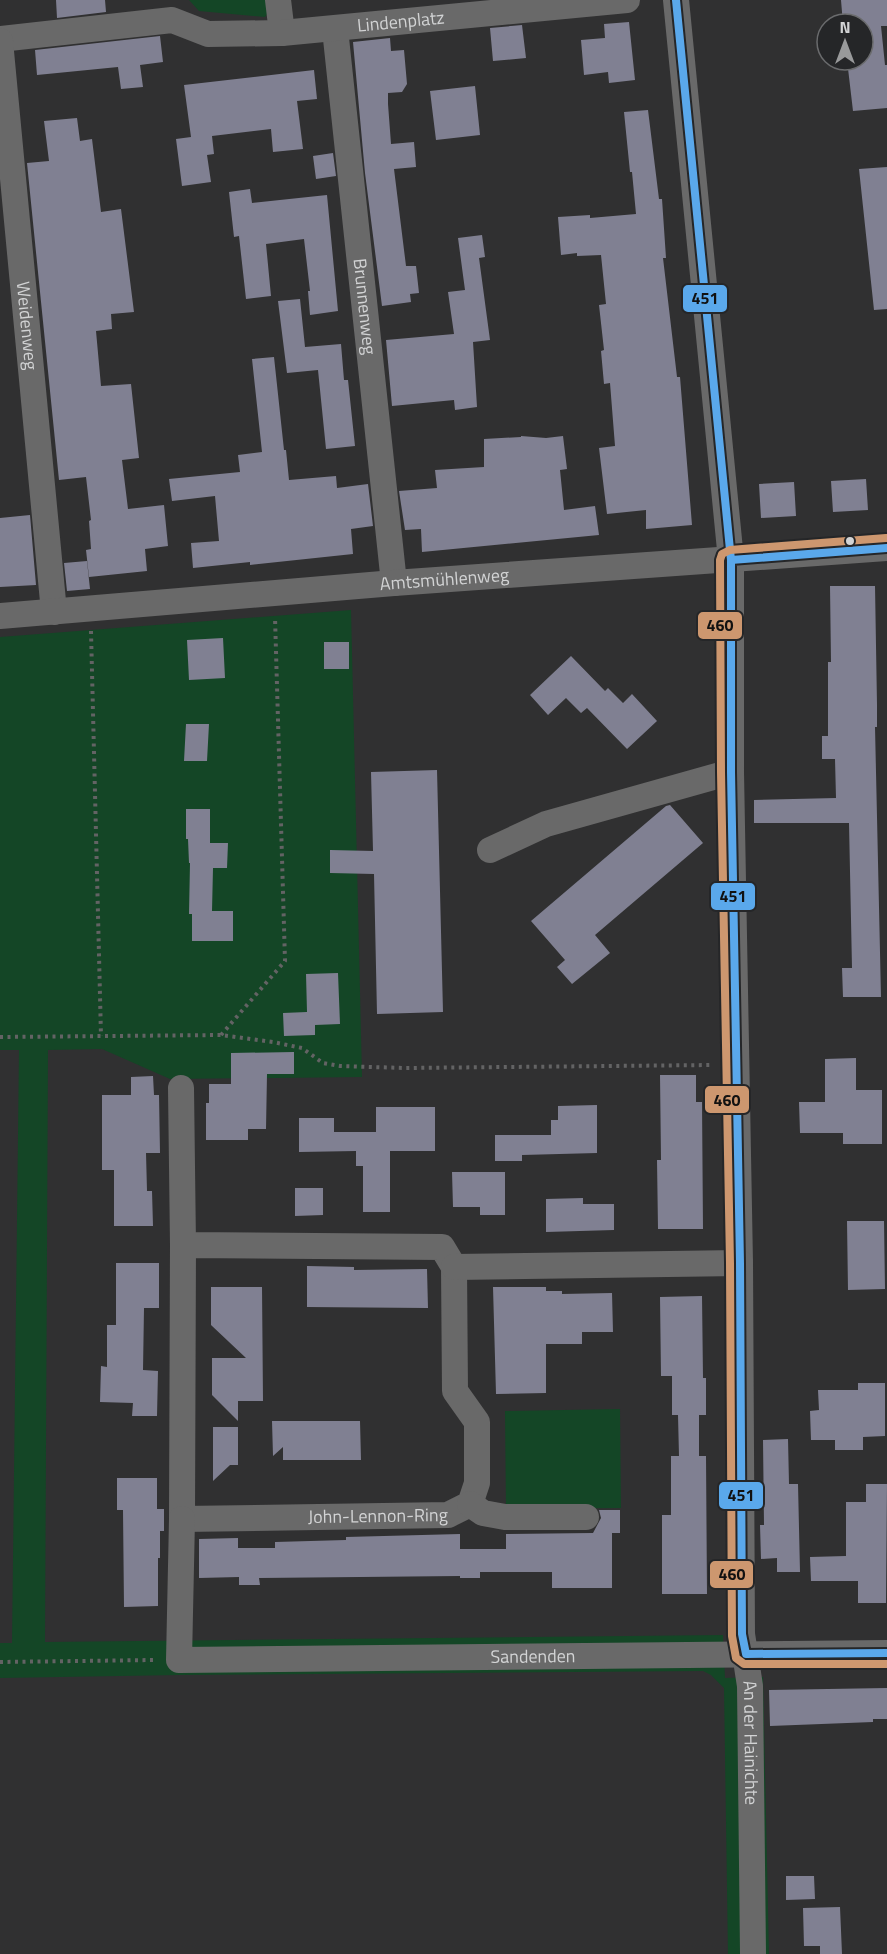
<svg xmlns="http://www.w3.org/2000/svg" width="887" height="1954" font-family="'Titillium Web',sans-serif">
<style>
.green{fill:#144626}
.building{fill:#808092}
.lines{fill:none;stroke-linecap:round;stroke-linejoin:round}
.path{stroke:#636364;stroke-width:4;stroke-dasharray:3 4.5;stroke-linecap:butt}
.minor{stroke:#696969;stroke-width:26}
.bus-1-casing{stroke:#252628;stroke-width:12}
.bus-2-casing{stroke:#252628;stroke-width:12}
.bus-1{stroke:#5aa8eb;stroke-width:8}
.bus-2{stroke:#cd976f;stroke-width:8}
.bus-dot{fill:#d2d3d4;stroke:#252628;stroke-width:2}
.labels{text-anchor:middle;stroke-width:6;stroke-linejoin:round;paint-order:stroke}
.street-label{font-size:18px;fill:#d2d3d4;stroke:#252628}
.line-badge{stroke:#252628;stroke-width:2}
.pale-badge-label{font-size:16px;text-anchor:middle;font-weight:bold;fill:#111}
</style>
<rect width="100%" height="100%" fill="#303031"/>
<path class="green" d="M189 0H273L274 5 265 17 199 11Z
M351 610 362 1077 170 1079 102 1049 48 1050 45 1642 723 1635 725 1678 763 1677 769 1954H728L724 1688 711 1675 703 1671 180 1675 0 1678V1643H12L19 1050H0V637Z
M620 1409 621 1508 506 1509 505 1411Z"/>
<path class="building" d="M56 0H105L106 12 57 18Z
M841 0H887V26H881L885 65H887V108L853 111 847 60H863V24H843Z
M629 22 635 80 609 83 608 72 584 75 581 40 605 38 604 24Z
M522 25 526 58 493 61 490 28Z
M160 36 163 62 140 65 143 87 121 89 118 67 37 75 35 50Z
M390 38 391 51 404 50 407 84 402 92 388 93V104L391 144 414 142 416 167 394 169 406 266H416L419 293 410 294 411 302 382 306 365 173 353 42Z
M314 70 317 99 297 101 303 149 273 152 271 129 212 136 214 154 207 155 211 182 182 186 176 139 191 137 184 85Z
M475 86 480 135 436 140 430 91Z
M648 110 659 199H662L666 258H663L677 377H680L692 525 646 529V510L607 514 599 448 615 446 610 383 604 384 601 351 604 350 599 305 606 304 601 255 577 256V253L561 255 558 217 590 215V218L636 214 632 172H630L624 112Z
M77 118 80 141 92 139 101 212 121 209 134 312 111 314 112 329 96 331 101 386 131 384 139 458 122 460 128 509 164 505 168 546 145 549 147 571 89 577 86 550 91 549 89 521 91 520 86 477 59 480 27 163 49 161 44 121Z
M333 153 336 176 316 179 313 156Z
M887 167V309L874 310 859 169Z
M250 189 252 203 327 195 338 311 310 315 308 291H310L304 239 266 244 271 296 246 299 239 236 234 237 229 192Z
M482 235 485 257 479 258 490 340 473 342 477 407 455 410 454 400 392 406 386 340 454 334 448 292 465 290 458 238Z
M300 299 305 347 341 344 344 380H348L355 446 326 449 318 370 287 373 278 301Z
M274 357 284 450H286L289 480 336 476 337 488 368 484 373 526 351 529 353 554 250 565V562L193 568 191 543 219 541 215 496 172 501 169 479 240 472 238 455 262 452 252 359Z
M521 436 546 438 563 436 567 469 560 470 564 510 595 506 599 535 422 552 421 529 405 530 399 491 437 488 435 470 484 467V439L521 437Z
M866 479 868 510 833 512 831 481Z
M794 482 796 516 761 518 759 484Z
M30 515 36 585 0 587V518Z
M87 561 90 589 67 591 64 563Z
M830 586H875L877 705V727H875L881 997H843L842 968H852L849 823H754V800L836 798 835 759H822V736H828V662H831Z
M223 638 225 678 189 680 187 640Z
M324 642H349V669H324Z
M571 656 605 691 608 688 623 703 632 694 657 721 627 749 587 708 581 713 566 698 548 715 530 695Z
M186 724H209L207 761H184Z
M437 770 443 1012 377 1014 374 874 330 873V850L373 851 371 772Z
M670 805 703 843 595 935 610 953 572 984 557 967 565 960 531 921 666 806Z
M186 809H210V843H228L227 868H213L212 911H233V941H192V914H189L190 863H189L188 839H186Z
M338 973 340 1024 315 1025V1035L284 1036 283 1013 307 1012 306 974Z
M294 1052V1074H267L266 1129H248V1140H206V1103H209V1084H231V1053Z
M856 1058V1090H882V1144H843V1133H800L799 1102H825V1059Z
M660 1075H696V1102H702L703 1229H658L657 1160H661Z
M153 1076 154 1095H159L160 1153H146L147 1191H152L153 1226H114V1170H102V1095H131V1077Z
M597 1105V1153L522 1155V1161H495V1135H551V1120H558V1106Z
M376 1107H435V1151H390V1212H363V1166H356V1151L299 1152V1118H334V1132H376Z
M452 1172H505V1215H480V1207H453Z
M295 1188H323V1215L295 1216Z
M583 1198V1204H614V1230L546 1232V1199Z
M847 1221H884L885 1289 848 1290Z
M116 1263H159V1308H144L143 1370 158 1371 157 1416H132L133 1403 100 1402 101 1366 107 1367V1325H116Z
M307 1266 354 1267V1270L427 1269 428 1308 307 1307Z
M211 1287H262L263 1401H238V1421L212 1395V1358H246L211 1325Z
M493 1287H546V1291H562V1294L612 1293 613 1332H582V1344H546V1393L496 1394Z
M702 1296 703 1378H706V1415H699V1456H706L707 1594H662V1515H671V1456H679L678 1415H672V1376H661L660 1297Z
M858 1383H885V1436L863 1437V1450H835V1440H811L810 1411 819 1410 818 1390H858Z
M272 1421H360L361 1460H283V1447L273 1456Z
M213 1427H238V1465H230L213 1481Z
M788 1439 789 1484H798L800 1572H777V1558L761 1559 760 1525H764L763 1440Z
M117 1478H157V1509H164V1531H160V1558H158V1606L124 1607 123 1510H117Z
M866 1484H887L886 1603H858V1581H811L810 1557 846 1556V1502H866Z
M599 1510H620V1533H612V1588H552V1572H480V1578H460V1576L259 1578 260 1585H239V1577L199 1578V1539L238 1538V1548H275V1542L346 1540V1537L460 1534V1549H506V1534L593 1533 601 1518Z
M887 1688V1719H873V1722L770 1726 769 1690Z
M786 1876H814L815 1899 786 1900Z
M840 1907 842 1954H820V1946H804L803 1908Z"/>
<g class="lines">
<path class="path" d="M91 631 101 1036
M221 1035 285 961 275 617
M0 1037 221 1035 273 1042 302 1048 323 1063 340 1066 404 1068 713 1065
M0 1662 155 1660"/>
<g class="minor">
<path d="M278 0 282 33"/>
<path id="s1" d="M676 0 731 560V772L740 1263 742 1634 750 1686 753 1954"/>
<path id="s2" d="M335 29 394 583"/>
<path id="s3" d="M0 39 172 20 208 34 282 33 627 0"/>
<path id="s4" d="M0 41 54 612"/>
<path id="s5" d="M0 616 394 583 887 548"/>
<path d="M490 850 546 824 731 772"/>
<path id="s6" d="M181 1088 183 1245 182 1519 448 1515 470 1504 477 1483V1422L455 1391 454 1267 442 1247 183 1245"/>
<path d="M454 1267 740 1263"/>
<path d="M470 1504 483 1513 505 1517H586"/>
<path id="s7" d="M182 1519 179 1660 887 1653"/>
</g>
<g class="bus-1-casing">
<path id="bus-1" d="M676 0 731 560V772L740 1263 742 1634 746 1654 887 1653
M731 560 887 548"/>
</g>
<g class="bus-2-casing">
<path id="bus-2" d="M886 538 730 550 722 554 720 560 721 772 730 1263 732 1636 736 1658 744 1664H887"/>
</g>
<use href="#bus-1" class="bus-1"/>
<use href="#bus-2" class="bus-2"/>
</g>
<circle class="bus-dot" cx="850" cy="541" r="5"/>
<g class="labels">
<g class="street-label">
<text dy="6" stroke="none"><textPath href="#s3" startOffset="405">Lindenplatz</textPath></text>
<text dy="6" stroke="none"><textPath href="#s2" startOffset="279">Brunnenweg</textPath></text>
<text dy="6" stroke="none"><textPath href="#s4" startOffset="286">Weidenweg</textPath></text>
<text dy="6" stroke="none"><textPath href="#s5" startOffset="446">Amtsmühlenweg</textPath></text>
<text dy="6" stroke="none"><textPath href="#s6" startOffset="627">John-Lennon-Ring</textPath></text>
<text dy="6" stroke="none"><textPath href="#s7" startOffset="495">Sandenden</textPath></text>
<text dy="6" stroke="none"><textPath href="#s1" startOffset="1746">An der Hainichte</textPath></text>
</g>
</g>
<g class="line-badge">
<rect x="682" y="284" width="46" height="29" rx="6" fill="#5aa8eb"/>
<rect x="697" y="611" width="46" height="29" rx="6" fill="#cd976f"/>
<rect x="710" y="882" width="46" height="29" rx="6" fill="#5aa8eb"/>
<rect x="704" y="1085" width="46" height="29" rx="6" fill="#cd976f"/>
<rect x="718" y="1481" width="46" height="29" rx="6" fill="#5aa8eb"/>
<rect x="709" y="1560" width="45" height="29" rx="6" fill="#cd976f"/>
</g>
<g class="pale-badge-label">
<text x="705" y="304">451</text>
<text x="720" y="631">460</text>
<text x="733" y="902">451</text>
<text x="727" y="1106">460</text>
<text x="741" y="1501">451</text>
<text x="732" y="1580">460</text>
</g>
<g transform="translate(845 42)"><circle r="28" fill="#252628" stroke="#6a6b6d" stroke-width="1.5"/>
<path d="M0-4.5L10 22L0 15L-10 22Z" fill="#999a9b"/>
<text y="-9" font-size="16" font-weight="bold" text-anchor="middle" fill="#d2d3d4">N</text>
</g>
</svg>
